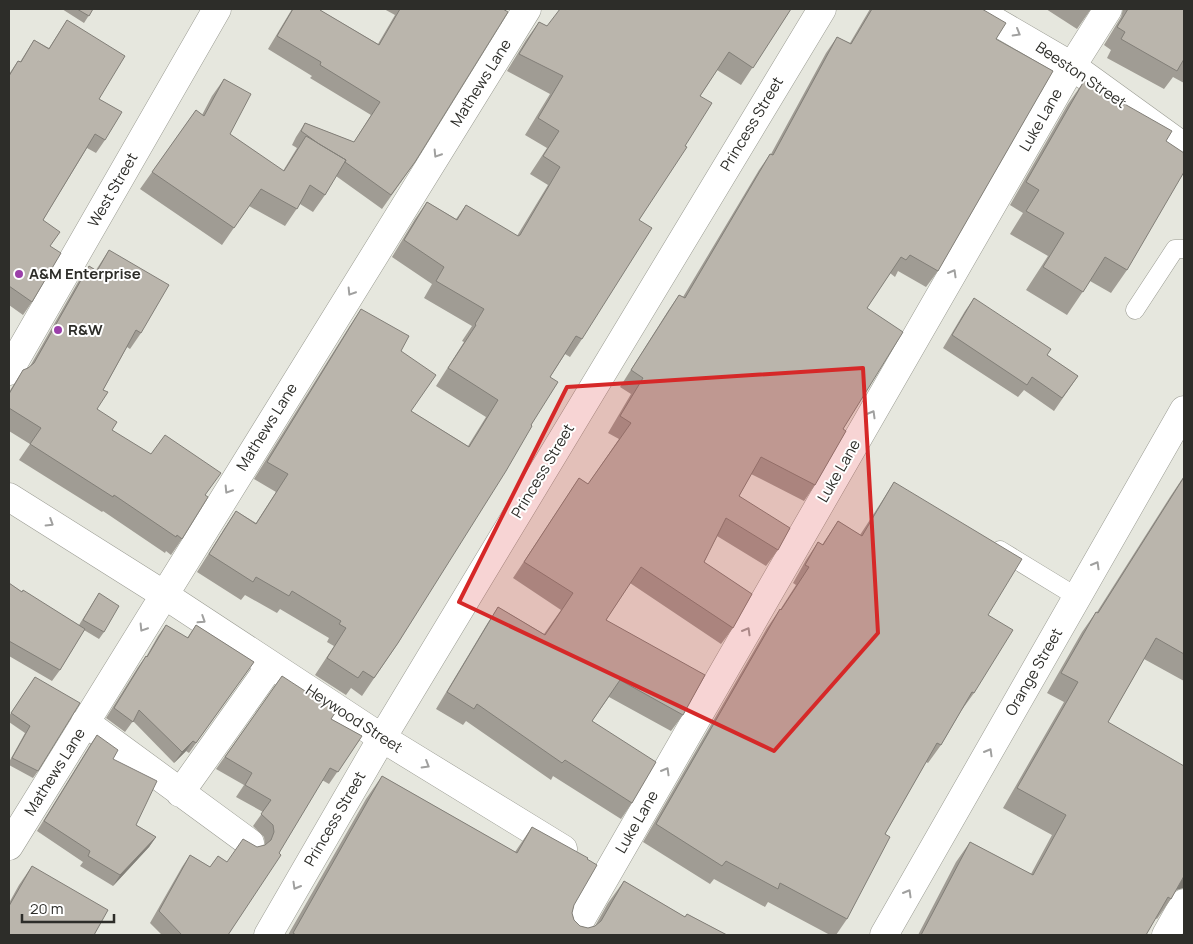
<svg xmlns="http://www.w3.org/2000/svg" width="1193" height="944" font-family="Manrope,sans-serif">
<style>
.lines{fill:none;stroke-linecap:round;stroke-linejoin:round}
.service-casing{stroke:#9a9b92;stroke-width:19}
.minor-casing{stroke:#9a9b92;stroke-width:29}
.tertiary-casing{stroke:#9a9b92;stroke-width:29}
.service{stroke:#fff;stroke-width:18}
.minor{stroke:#fff;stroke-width:28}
.tertiary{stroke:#fff;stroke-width:28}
.wall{fill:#a09c94}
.shaded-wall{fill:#827f78}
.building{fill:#bab5ac;stroke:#827f78}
.oneway{stroke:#a0a09f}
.marked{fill:#d62828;fill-opacity:0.2;stroke:#d62828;stroke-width:4;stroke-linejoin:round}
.poi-dot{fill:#9b3fa9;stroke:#fff;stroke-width:2}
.labels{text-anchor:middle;stroke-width:4;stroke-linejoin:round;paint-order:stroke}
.street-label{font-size:15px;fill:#2d2d29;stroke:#fff}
.poi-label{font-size:15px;font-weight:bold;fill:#2d2d29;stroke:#fff;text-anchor:start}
</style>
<rect width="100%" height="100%" fill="#e6e7de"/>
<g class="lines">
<g class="service-casing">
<path id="service" d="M1135 310 1175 249H1184
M1000 550 1077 597"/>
</g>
<g class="minor-casing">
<path id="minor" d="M974 9 1072 66 1184 147
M9 371 217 9
M9 497 163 594 382 738 563 849
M85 722 250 843
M180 793 271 665
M9 846 527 9
M268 935 382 738 822 9
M572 935 1072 66 1108 9
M1166 935 1184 903"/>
</g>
<g class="tertiary-casing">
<path id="tertiary" d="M884 935 1184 410"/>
</g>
<use href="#service" class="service"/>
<use href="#minor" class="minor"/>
<use href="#tertiary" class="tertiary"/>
</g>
<path class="wall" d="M62 9H93L84 23Z
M292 9H321L320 10 378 44 395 15 384 9H503L415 162 382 209 336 176 325 195 313 212 300 204 285 226 249 206 222 245 140 189 196 110 202 115 212 96 224 79 230 134 283 171 297 148 292 145 296 137 305 123 354 142 371 115 310 78 312 76 268 49Z
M791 9 741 85 717 70 700 96 685 146 639 220 582 339 570 357 565 354 550 377 531 425 398 643 362 696 351 688 346 695 315 675 334 646 327 642 329 638 280 609 277 613 245 595 241 600 197 572 224 529 236 511 256 523 276 492 254 479 349 327 361 309 401 351 411 411 468 446 486 417 436 386 464 342 462 341 472 326 424 298 432 284 392 257 415 219 427 202 456 219 466 205 517 236 548 185 530 174 547 148 525 135 550 94 507 71 526 40 539 22 547 26Z
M870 9H982L996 39 938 271 926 287 898 271 895 277 890 273 867 308 843 429 815 485 804 501 751 474 739 496 778 550 766 566 717 536 704 562 733 628 721 644 630 583 606 620 683 715 671 731 609 697 592 721 632 803 621 819 553 776 551 780 466 721 463 725 436 709 487 624 498 607 544 634 561 610 513 578 579 478 588 484 619 439 608 433 631 394 620 387 668 311 679 295 683 297 759 170 770 154H771L826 53 837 37 850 43Z
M1046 9H1091L1077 29Z
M1123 9H1184V83L1173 77 1164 89 1107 58 1111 50 1104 45 1121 17Z
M67 20 99 99 105 140 96 153 87 148 43 220 50 246 32 302 23 315 9 305V74L18 61 20 62 34 40 49 48Z
M1084 81 1166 141 1127 270 1111 293 1090 281 1067 315 1026 290 1048 256 1010 234 1023 213 1010 205 1068 104Z
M109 250 141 333 130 349 127 347 103 390 97 409 112 430 205 495 182 539 171 555 166 551 165 553 103 511 102 512 19 460 30 444 9 431V392L23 370 29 368 78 282 89 266 96 270Z
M974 298 1047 355 1078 376 1054 411 1024 390 1018 397 943 348 965 311Z
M1184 476V681L1144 659 1108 722 1183 887 1176 890 1171 899 1157 919 1155 918 1146 935H918L956 862 970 842 1031 874 1052 835 1003 808 1064 702 1047 693 1082 632 1096 612H1097L1170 497Z
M894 482 988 615 974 693 961 711 941 745 928 763 926 762 885 834 847 919 836 935H830L768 902 765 907 714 879 710 884 643 842 767 628 780 609V610L796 585 793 583 806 560 818 542 822 545 838 521 860 535 882 501Z
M9 583 22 592 79 625 99 593 104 632 99 639 84 630 60 670 52 681 9 656Z
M166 625 187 638 196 625 254 662 189 753 186 751 174 763 133 721 125 732 106 718 138 667 146 656V657L158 636Z
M282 676 331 719 362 736 329 784 322 780 228 935H162L150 923 182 867 190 855 210 867 218 856 227 862 257 847 265 845 264 837 253 826 263 812 236 797 244 785 216 769Z
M35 677 38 771 33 778 9 765V762L25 733 9 722V716Z
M97 735 113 759 136 825 156 837 149 847 113 886 80 866 83 862 37 831 90 745Z
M382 776 515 852 532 827 574 905 572 913 574 920 580 926 588 928 595 926 608 903 624 881 685 917 687 914 727 935H288L366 799Z
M32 866 9 935V903L19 885Z"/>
<path class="shaded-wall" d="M193 741 186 751 174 763 182 752Z
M156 837 149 847 113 886 120 875Z
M1184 876V888L1176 890Z"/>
<path class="building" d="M77 9H93L89 16Z
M293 9H321L320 10 379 45 400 9H503L508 12 415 162 391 195 345 162 346 160 319 144 301 131 305 123 354 142 380 102 320 65 321 62 277 36Z
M560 9H791L753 68 729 52 700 96 712 103 685 146 687 147 639 220 652 228 582 339 576 336 550 377 558 382 531 425 532 426 506 471 398 643 374 678 363 671 358 678 327 658 346 628 339 624 341 621 292 591 289 596 256 577 253 582 209 554 236 511 256 524 288 474 267 462 361 309 409 336 401 351 436 375 411 411 469 447 498 400 448 368 476 325 475 324 484 309 436 281 444 267 404 240 427 202 457 220 466 205 518 236 520 235 560 167 543 156 559 131 538 118 563 76 519 54 539 22 547 26Z
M872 9H982L1006 23 996 39 1053 71 938 271 910 255 906 260 901 257 867 308 903 332 843 429 846 431 815 485 761 457 739 496 790 528 778 550 726 518 704 562 752 594 733 628 641 567 606 620 705 675 683 715 620 680 592 721 656 762 632 803 565 760 562 763 477 704 474 709 447 692 498 607 545 635 573 593 524 562 579 478 588 484 631 423 620 416 643 378 631 370 679 295 685 298 770 154 773 155 837 37 851 44Z
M1128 9H1184V59L1177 71 1121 39 1125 32 1117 27Z
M67 20 125 56 99 99 122 112 105 140 95 134 43 220 60 232 50 246 61 253 32 302 9 286V76L18 61 21 62 34 40 49 49Z
M224 79 251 94 230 134 284 171 306 136 346 160 325 195 310 185 297 209 261 189 234 228 152 172 196 110 204 116Z
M1084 81 1172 131 1166 141 1184 153V172L1127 270 1105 257 1083 292 1043 267 1064 233 1026 211 1039 190 1026 182Z
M109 250 169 285 141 333 136 330 103 390 108 392 97 409 117 422 112 430 151 454 165 435 221 473 205 495 208 497 182 539 177 535 176 537 114 495 113 497 30 444 41 428 9 408V394L23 370 28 368 34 363 89 266 97 271Z
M974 298 1051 349 1047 355 1078 376 1062 398 1032 377 1027 385 952 335Z
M1184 477V654L1156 638 1108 722 1184 766V876L1171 899 1168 897 1146 935H921L970 842 1033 875 1066 815 1017 788 1078 682 1061 673 1096 612 1098 613Z
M894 482 1022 559 988 615 1013 630 974 693 972 692 941 745 937 743 885 834 890 837 847 919 780 883 778 889 726 861 722 866 656 824 780 609 781 610 809 567 805 565 818 542 823 545 838 521 862 536Z
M9 583 22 592 23 590 85 629 60 670 9 641Z
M99 593 119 606 104 632 83 620Z
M166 625 188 638 196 625 254 662 196 743 193 741 182 752 139 710 133 722 114 708 146 656 147 657Z
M282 676 305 691 306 690 337 710 331 719 362 736 338 772 330 768 279 853 281 855 228 935H182L159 911 190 855 210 867 218 856 227 862 243 839 257 847 265 845 271 840 274 832 273 825 261 814 271 800 245 785 252 773 225 757Z
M35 677 80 703 38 771 12 758 30 726 11 713Z
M97 735 118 750 113 759 157 781 136 825 156 837 120 875 88 856 90 851 44 821Z
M382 776 517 853 532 827 588 858 587 859 597 865 574 905 572 913 574 920 580 926 588 928 595 926 601 921 624 881 685 917 687 914 727 935H296L293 933Z
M32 866 108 910 94 935H9V906Z"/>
<defs><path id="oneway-chevron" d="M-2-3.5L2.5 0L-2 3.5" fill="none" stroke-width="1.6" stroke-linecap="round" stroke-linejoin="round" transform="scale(1.25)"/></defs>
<g class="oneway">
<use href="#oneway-chevron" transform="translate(1017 33) rotate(30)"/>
<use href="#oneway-chevron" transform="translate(437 154) rotate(122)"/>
<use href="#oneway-chevron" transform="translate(953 273) rotate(-60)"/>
<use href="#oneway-chevron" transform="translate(351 292) rotate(122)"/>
<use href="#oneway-chevron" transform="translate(872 414) rotate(-60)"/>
<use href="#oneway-chevron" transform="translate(228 490) rotate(122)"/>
<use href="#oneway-chevron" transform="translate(50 523) rotate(32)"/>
<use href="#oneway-chevron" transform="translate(1096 565) rotate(-60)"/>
<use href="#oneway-chevron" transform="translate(202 620) rotate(33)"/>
<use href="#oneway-chevron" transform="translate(143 628) rotate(122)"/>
<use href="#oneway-chevron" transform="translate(747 631) rotate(-60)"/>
<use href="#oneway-chevron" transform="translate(989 752) rotate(-60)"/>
<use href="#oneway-chevron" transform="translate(426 765) rotate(31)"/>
<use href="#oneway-chevron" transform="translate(666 771) rotate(-60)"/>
<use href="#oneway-chevron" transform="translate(296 886) rotate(120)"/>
<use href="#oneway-chevron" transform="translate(908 893) rotate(-60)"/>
</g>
<path class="marked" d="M863 368 878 633 774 751 459 602 567 387Z"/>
<g class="poi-dot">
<circle cx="19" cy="274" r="5"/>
<circle cx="58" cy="330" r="5"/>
</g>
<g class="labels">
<g class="street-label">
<text transform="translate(1081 75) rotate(34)" y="5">Beeston Street</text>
<text transform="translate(481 83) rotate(-58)" y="5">Mathews Lane</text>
<text transform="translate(1041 120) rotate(-60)" y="5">Luke Lane</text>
<text transform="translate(752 124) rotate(-59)" y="5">Princess Street</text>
<text transform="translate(113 190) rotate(-60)" y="5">West Street</text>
<text transform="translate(267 427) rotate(-58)" y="5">Mathews Lane</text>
<text transform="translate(543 471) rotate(-59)" y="5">Princess Street</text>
<text transform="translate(839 471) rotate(-60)" y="5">Luke Lane</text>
<text transform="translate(1034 672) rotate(-60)" y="5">Orange Street</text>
<text transform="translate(354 719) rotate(33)" y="5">Heywood Street</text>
<text transform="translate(55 772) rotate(-58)" y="5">Mathews Lane</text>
<text transform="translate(335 819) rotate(-60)" y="5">Princess Street</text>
<text transform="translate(637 822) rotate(-60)" y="5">Luke Lane</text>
</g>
<g class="poi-label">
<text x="29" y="279">A&amp;M Enterprise</text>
<text x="68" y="335">R&amp;W</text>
</g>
</g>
<rect width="1193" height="944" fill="none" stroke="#2d2d29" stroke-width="20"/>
<path d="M22 914v8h92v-8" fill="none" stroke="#2d2d29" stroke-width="2.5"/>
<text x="30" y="914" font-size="15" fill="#2d2d29" stroke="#ffffff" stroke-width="4" paint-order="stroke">20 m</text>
</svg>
